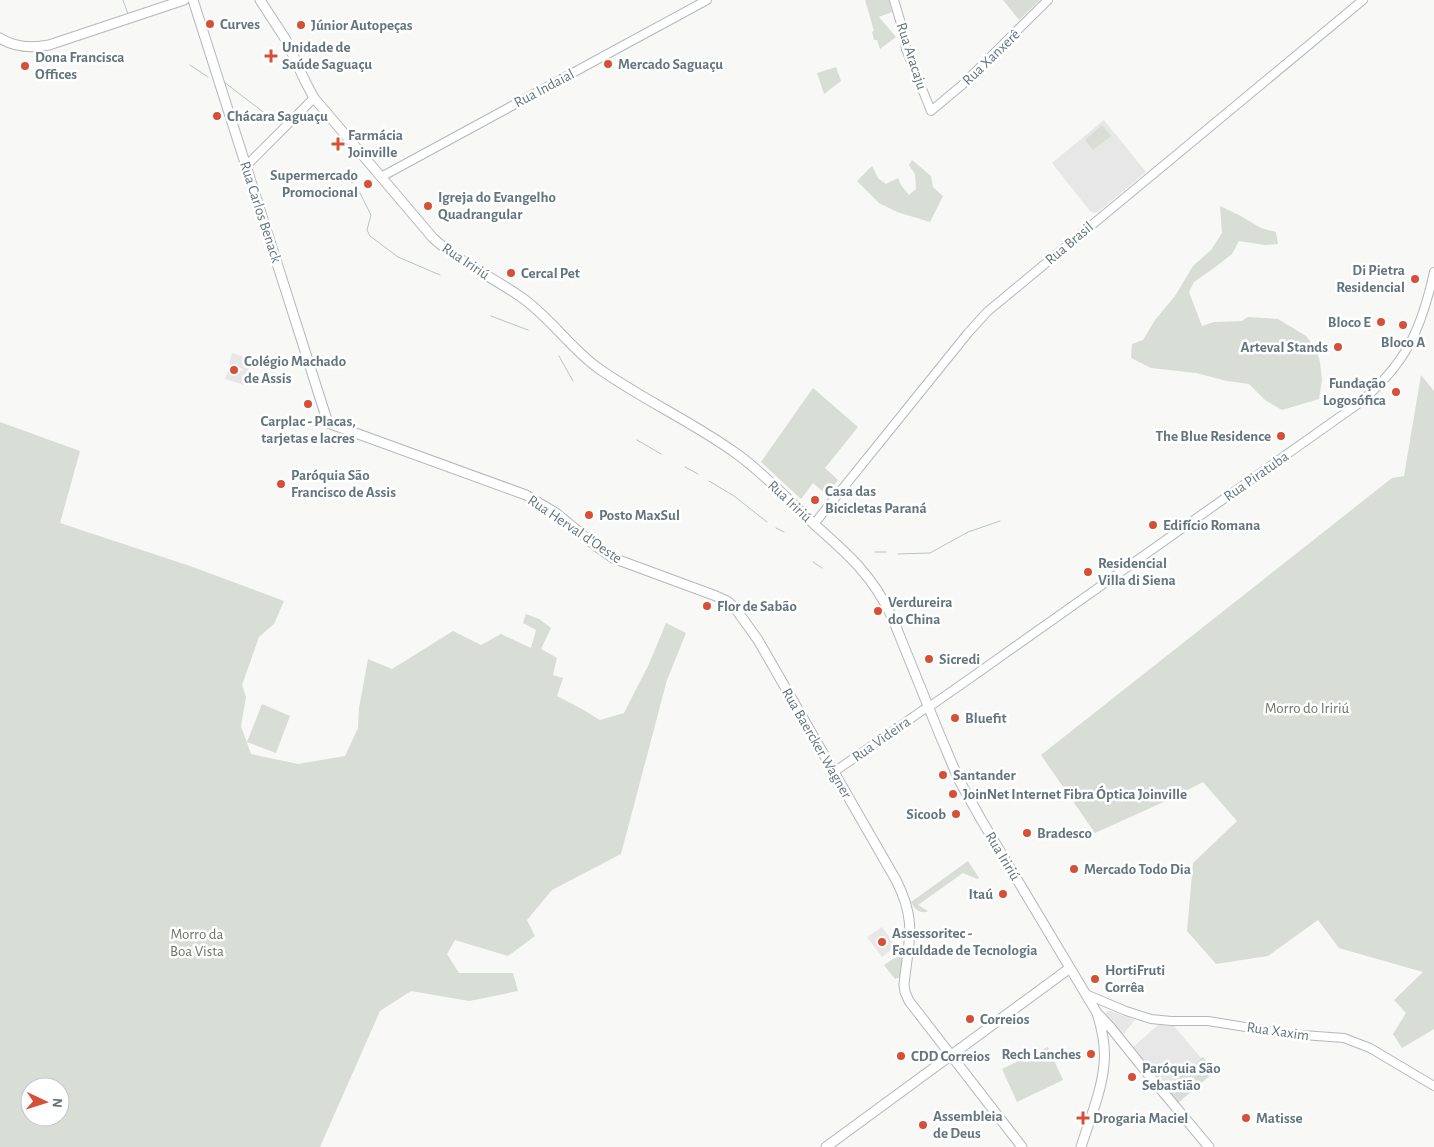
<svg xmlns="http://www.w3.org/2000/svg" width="1434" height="1147" font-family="'Alegreya Sans',sans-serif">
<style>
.built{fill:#e6e7e6}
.green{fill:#d8ddd5;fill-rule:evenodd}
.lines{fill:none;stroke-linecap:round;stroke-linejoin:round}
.stream{stroke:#b8c4c7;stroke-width:1}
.secondary-casing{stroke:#b2b8bc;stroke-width:10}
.primary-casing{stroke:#b3b8bb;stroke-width:11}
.secondary{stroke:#fff;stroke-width:8}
.primary{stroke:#fff;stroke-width:9}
.poi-dot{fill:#d64f37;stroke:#fff;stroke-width:2}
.labels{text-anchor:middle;stroke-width:5;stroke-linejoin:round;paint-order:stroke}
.poi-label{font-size:15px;font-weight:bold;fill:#65757e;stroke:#fff;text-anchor:start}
.street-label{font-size:15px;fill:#65757e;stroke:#fff}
.park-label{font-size:15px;fill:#687764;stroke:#fff}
</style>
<rect width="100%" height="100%" fill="#f8f8f6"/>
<path class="built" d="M1104 120 1146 172 1098 212 1094 213 1090 211 1052 163Z
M232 353 244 357 243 362 250 364 244 385 225 379 229 367 242 371 243 369 229 365Z
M882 927 896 946 882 957 867 937Z
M1107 1011H1110L1135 1020 1122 1036 1105 1015Z
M1158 1025 1174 1026 1201 1058 1203 1057 1215 1071 1178 1103 1132 1048Z"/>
<path class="green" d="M865 0H889L892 12 879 17 896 37 880 49 877 40H874L872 32 874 31Z
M1003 0H1040L1019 20Z
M836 67 841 81 824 94 817 73Z
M1102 125 1111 136 1093 150 1085 140Z
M912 160 931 176 933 187 943 196 930 222 897 212 879 203 857 181 872 166 878 178 886 184 898 178 901 185 909 195 916 189 915 174 909 165Z
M1220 206 1239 215 1261 228 1276 232 1278 244 1265 245 1239 241 1232 254 1218 265 1194 282 1189 292 1202 326 1214 322 1242 321 1248 317 1278 319 1306 336 1316 349 1320 362 1322 380 1319 399 1282 410 1265 400 1249 384 1227 381 1196 373 1151 368 1131 358 1132 344 1143 340 1155 320 1175 296 1193 266 1211 250 1222 233Z
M1421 375 1434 391V1029L1402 1048 1393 1034 1406 1013 1394 1000 1423 972 1339 948 1318 920 1268 956 1216 964 1187 931 1193 863 1237 821 1203 782 1168 800 1095 833 1041 755 1392 478 1404 476Z
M813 388 858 427 825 468 838 480 827 495 813 483 801 499 761 462Z
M0 422 80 451 60 523 190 566 284 601 274 624 259 637 242 685 246 697 241 726 251 754 298 764 345 756 358 728 359 708 368 659 392 669 453 631 481 645 501 634 531 648 536 630 523 623 526 614 539 619 551 628 541 649 557 658 553 675 563 678 557 696 582 709 600 720 624 713 649 664 666 623 686 633 667 680 621 854 552 890 527 920 535 936 508 956 455 940 447 954 459 973H513L518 991 469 1001 411 991 380 1011 320 1147H0ZM30 1087H60V1117H30Z
M262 704 290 716 276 753 247 742Z
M968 861 979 878 977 879 963 873 918 905 928 911 926 912C918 913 914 908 911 902Z
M901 954 904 955 901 977 895 979 884 965Z
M1048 1047 1063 1080 1017 1102 1002 1069Z
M1203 1057 1215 1071 1178 1103 1166 1089Z"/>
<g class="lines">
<path class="stream" d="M123 0 128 14
M190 65 208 77
M224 82 267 115
M339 174 353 183
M358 189 371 215 367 230 370 236 398 257 440 275
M491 316 528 330
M559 356 573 381
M637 440 661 454
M685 467 698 474
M709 481 734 496 767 522
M776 528 784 532
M875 552H886
M898 554 930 553 968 532 1000 521
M813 562 822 568"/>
<g class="secondary-casing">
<path id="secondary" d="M894 0 902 27 906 49 931 111 962 85 1048 0
M246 166 314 98
M381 177 707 0
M814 524 968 333 987 312 1363 0
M834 772 923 710 929 707 972 677 1358 404C1405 365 1421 331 1434 272
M1088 995 1126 1011 1151 1019 1171 1021H1208L1289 1034 1344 1038 1370 1048 1434 1086"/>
</g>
<g class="primary-casing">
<path id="primary" d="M193 0 328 423 526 495 556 513 596 546 613 558 716 596 727 601 735 608 758 640 896 880C918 923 908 942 904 985L905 992 909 1001 1022 1147
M260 0 286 40 305 81 314 98 433 238C459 262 492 277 521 297 550 317 570 348 598 368 643 400 693 422 737 454 765 474 789 501 815 525 848 554 873 576 892 617L939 733 959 780 982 821 1097 1013C1102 1029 1106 1047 1104 1064 1102 1091 1089 1121 1081 1147
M0 38C15 48 32 48 49 45L184 0
M1099 1015 1111 1028 1148 1074 1209 1147
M826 1147 1070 968"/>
</g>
<use href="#secondary" class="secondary"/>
<use href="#primary" class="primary"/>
</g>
<g class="poi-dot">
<circle cx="210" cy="24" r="5"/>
<circle cx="301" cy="25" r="5"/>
<path d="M268.5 48.5h5v5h5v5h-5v5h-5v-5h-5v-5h5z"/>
<circle cx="608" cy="64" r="5"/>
<circle cx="25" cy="66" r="5"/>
<circle cx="217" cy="116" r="5"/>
<path d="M335.5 136.5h5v5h5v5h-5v5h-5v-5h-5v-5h5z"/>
<circle cx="368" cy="184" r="5"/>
<circle cx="428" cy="206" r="5"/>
<circle cx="511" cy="273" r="5"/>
<circle cx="1415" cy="279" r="5"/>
<circle cx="1381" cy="322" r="5"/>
<circle cx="1403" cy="325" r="5"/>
<circle cx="1338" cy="347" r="5"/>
<circle cx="234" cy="370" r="5"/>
<circle cx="1396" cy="392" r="5"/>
<circle cx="308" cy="404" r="5"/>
<circle cx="1281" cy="436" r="5"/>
<circle cx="281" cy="484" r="5"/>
<circle cx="815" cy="500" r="5"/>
<circle cx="589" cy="515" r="5"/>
<circle cx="1153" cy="525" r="5"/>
<circle cx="1088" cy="572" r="5"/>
<circle cx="707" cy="606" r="5"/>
<circle cx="878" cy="611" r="5"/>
<circle cx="929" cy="659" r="5"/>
<circle cx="955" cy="718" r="5"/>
<circle cx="943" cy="775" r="5"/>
<circle cx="953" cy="794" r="5"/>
<circle cx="956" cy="814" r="5"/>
<circle cx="1027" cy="833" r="5"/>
<circle cx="1074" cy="869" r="5"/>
<circle cx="1003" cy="894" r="5"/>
<circle cx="882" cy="942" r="5"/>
<circle cx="1095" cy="979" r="5"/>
<circle cx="970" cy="1019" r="5"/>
<circle cx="1091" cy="1054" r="5"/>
<circle cx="901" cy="1056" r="5"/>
<circle cx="1132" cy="1077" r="5"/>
<path d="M1080.5 1110.5h5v5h5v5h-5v5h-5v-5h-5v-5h5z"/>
<circle cx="1246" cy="1118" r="5"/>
<circle cx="923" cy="1125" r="5"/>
</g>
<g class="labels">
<g class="poi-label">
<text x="220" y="29">Curves</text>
<text x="311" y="30">Júnior Autopeças</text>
<text x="282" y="52">Unidade de<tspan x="282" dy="17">Saúde Saguaçu</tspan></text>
<text x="35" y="62">Dona Francisca<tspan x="35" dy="17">Offices</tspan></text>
<text x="618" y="69">Mercado Saguaçu</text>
<text x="227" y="121">Chácara Saguaçu</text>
<text x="348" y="140">Farmácia<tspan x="348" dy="17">Joinville</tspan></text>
<text x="358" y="180" text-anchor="end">Supermercado<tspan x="358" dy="17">Promocional</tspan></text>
<text x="438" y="202">Igreja do Evangelho<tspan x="438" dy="17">Quadrangular</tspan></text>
<text x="1405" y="275" text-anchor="end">Di Pietra<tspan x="1405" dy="17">Residencial</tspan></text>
<text x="521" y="278">Cercal Pet</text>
<text x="1371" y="327" text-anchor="end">Bloco E</text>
<text x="1403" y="347" text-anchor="middle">Bloco A</text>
<text x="1328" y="352" text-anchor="end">Arteval Stands</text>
<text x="244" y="366">Colégio Machado<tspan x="244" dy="17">de Assis</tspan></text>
<text x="1386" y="388" text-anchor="end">Fundação<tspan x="1386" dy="17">Logosófica</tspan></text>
<text x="308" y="426" text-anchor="middle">Carplac - Placas,<tspan x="308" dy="17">tarjetas e lacres</tspan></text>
<text x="1271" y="441" text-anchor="end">The Blue Residence</text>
<text x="291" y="480">Paróquia São<tspan x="291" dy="17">Francisco de Assis</tspan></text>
<text x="825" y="496">Casa das<tspan x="825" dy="17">Bicicletas Paraná</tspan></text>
<text x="599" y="520">Posto MaxSul</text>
<text x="1163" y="530">Edifício Romana</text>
<text x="1098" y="568">Residencial<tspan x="1098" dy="17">Villa di Siena</tspan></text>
<text x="888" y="607">Verdureira<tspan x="888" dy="17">do China</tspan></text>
<text x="717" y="611">Flor de Sabão</text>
<text x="939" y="664">Sicredi</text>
<text x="965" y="723">Bluefit</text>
<text x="953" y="780">Santander</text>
<text x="963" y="799">JoinNet Internet Fibra Óptica Joinville</text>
<text x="946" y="819" text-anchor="end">Sicoob</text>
<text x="1037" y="838">Bradesco</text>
<text x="1084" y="874">Mercado Todo Dia</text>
<text x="993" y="899" text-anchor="end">Itaú</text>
<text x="892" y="938">Assessoritec -<tspan x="892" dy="17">Faculdade de Tecnologia</tspan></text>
<text x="1105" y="975">HortiFruti<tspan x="1105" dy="17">Corrêa</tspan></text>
<text x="980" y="1024">Correios</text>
<text x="1081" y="1059" text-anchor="end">Rech Lanches</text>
<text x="911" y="1061">CDD Correios</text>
<text x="1142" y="1073">Paróquia São<tspan x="1142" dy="17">Sebastião</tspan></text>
<text x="933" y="1121">Assembleia<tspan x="933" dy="17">de Deus</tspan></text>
<text x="1093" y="1123">Drogaria Maciel</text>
<text x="1256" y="1123">Matisse</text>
</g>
<g class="street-label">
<text transform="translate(912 56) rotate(72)" y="5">Rua Aracaju</text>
<text transform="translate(991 57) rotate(-44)" y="5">Rua Xanxerê</text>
<text transform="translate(544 88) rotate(-28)" y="5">Rua Indaial</text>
<text transform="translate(261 212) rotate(72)" y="5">Rua Carlos Benack</text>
<text transform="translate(1069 243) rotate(-40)" y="5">Rua Brasil</text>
<text transform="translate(466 261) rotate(34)" y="5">Rua Iririú</text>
<text transform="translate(1256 476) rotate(-35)" y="5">Rua Piratuba</text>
<text transform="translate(790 501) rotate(43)" y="5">Rua Iririú</text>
<text transform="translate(575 529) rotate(34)" y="5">Rua Herval d'Oeste</text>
<text transform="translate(881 739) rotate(-35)" y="5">Rua Videira</text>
<text transform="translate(817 743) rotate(60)" y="5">Rua Baercker Wagner</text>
<text transform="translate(1003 856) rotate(59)" y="5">Rua Iririú</text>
<text transform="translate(1278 1031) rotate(8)" y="5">Rua Xaxim</text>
</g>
<g class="park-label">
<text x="1307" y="713">Morro do Iririú</text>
<text x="197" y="939">Morro da<tspan x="197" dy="17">Boa Vista</tspan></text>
</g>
</g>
<g transform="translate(45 1102) rotate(94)"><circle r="24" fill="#ffffff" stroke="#c1c8cb"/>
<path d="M0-4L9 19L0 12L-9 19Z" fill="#d64f37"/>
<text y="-8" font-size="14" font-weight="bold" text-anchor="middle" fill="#65757e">N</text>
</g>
</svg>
